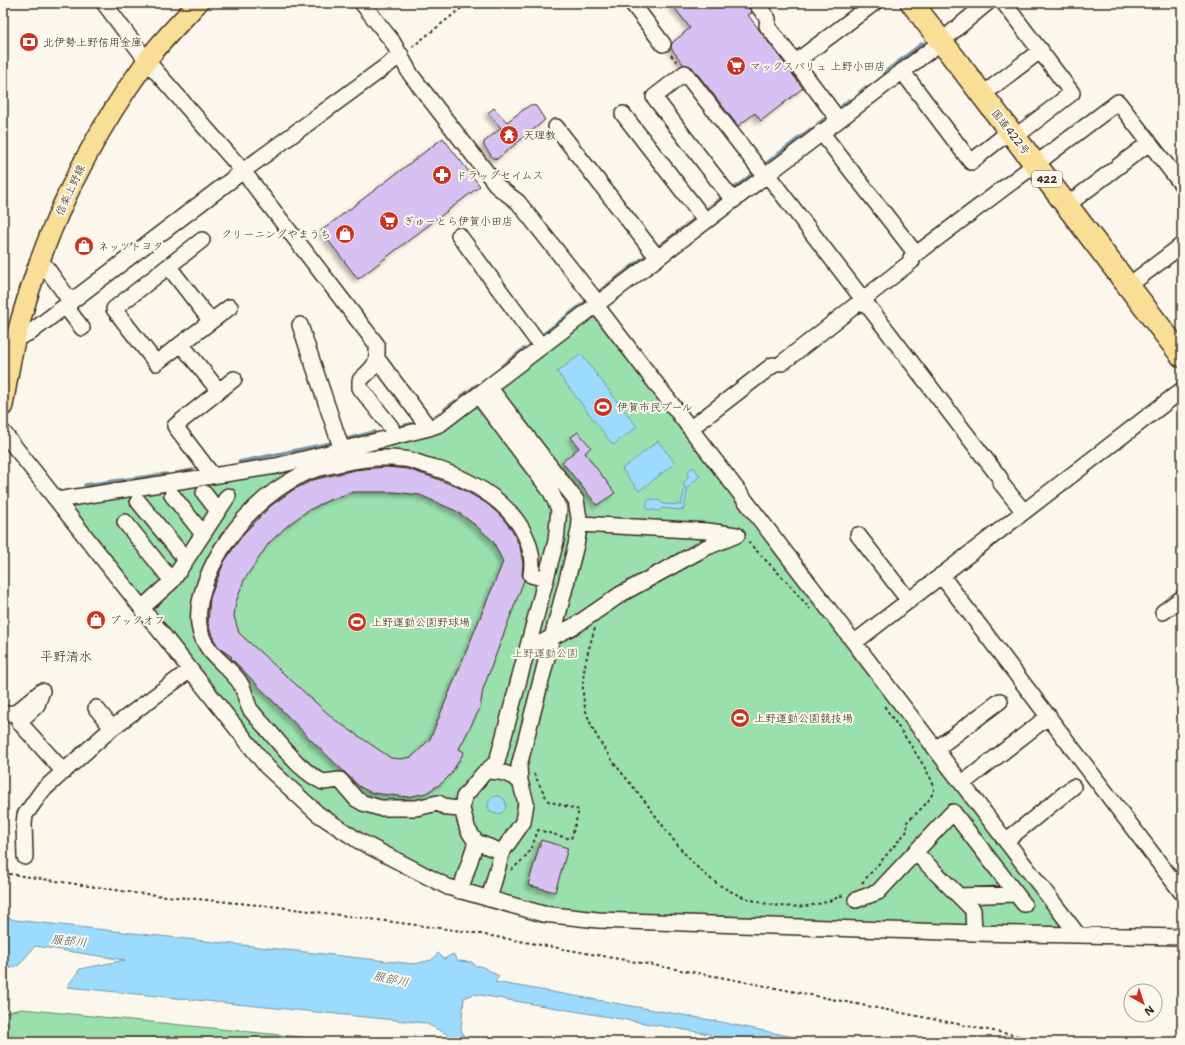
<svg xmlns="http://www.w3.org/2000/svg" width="1185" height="1045" font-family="'Shantell Sans','Klee One',sans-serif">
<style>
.green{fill:#9ae0ad;stroke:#6a8566}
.water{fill:#9cdbfd;stroke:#7594a4}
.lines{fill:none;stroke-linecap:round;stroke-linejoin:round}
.stream{stroke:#7594a4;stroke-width:3.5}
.building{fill:#d7c1f2;stroke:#3b2a1e;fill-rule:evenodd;filter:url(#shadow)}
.minor-casing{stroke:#3b2a1e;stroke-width:18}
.major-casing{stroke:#3b2a1e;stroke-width:22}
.highway-casing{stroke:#3b2a1e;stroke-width:25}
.path{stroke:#3b2a1e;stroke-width:2;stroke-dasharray:3 3;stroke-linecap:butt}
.minor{stroke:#fbf7ec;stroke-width:15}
.major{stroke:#f9df96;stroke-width:19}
.highway{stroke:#f9df96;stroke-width:22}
.labels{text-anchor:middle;stroke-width:4;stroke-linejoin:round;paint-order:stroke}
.shield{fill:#fbf7ec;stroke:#75685c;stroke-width:1}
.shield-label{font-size:10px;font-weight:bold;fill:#3b2a1e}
.poi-label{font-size:11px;fill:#3b2a1e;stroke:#fbf7ec;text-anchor:start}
.street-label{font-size:11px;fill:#3b2a1e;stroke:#fbf7ec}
.park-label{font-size:11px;fill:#535842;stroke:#fbf7ec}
.water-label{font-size:12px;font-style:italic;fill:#535656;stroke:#fbf7ec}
.quarter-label{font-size:13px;fill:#3b2a1e;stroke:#fbf7ec}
</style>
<defs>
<filter id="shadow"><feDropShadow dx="-3.5" dy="3.5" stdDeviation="2" flood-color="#0004"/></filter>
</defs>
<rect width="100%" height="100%" fill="#fbf7ec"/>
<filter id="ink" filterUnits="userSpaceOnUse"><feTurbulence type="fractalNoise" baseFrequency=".025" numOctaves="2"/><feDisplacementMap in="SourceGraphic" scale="8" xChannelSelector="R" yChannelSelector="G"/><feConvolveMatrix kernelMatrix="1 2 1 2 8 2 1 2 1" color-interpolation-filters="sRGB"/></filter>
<g filter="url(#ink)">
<path class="green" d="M594 313 1065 927 826 922 727 916 542 912 449 886 360 840 268 766 60 501 430 430Z
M22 1009 350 1042H3V1013Z"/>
<path class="water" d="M581 354 637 427 613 445 557 372Z
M658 441 675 463 639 491 622 469Z
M693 467 700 476 688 487 684 509 680 510 662 508 659 511 647 509V501L650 499 661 501 663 504 681 505 685 487 683 483 688 478V471Z
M488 805a9 9 0 1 1 18 0a9 9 0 1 1-18 0Z
M3 916 15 920 414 964 432 960 438 953 444 959 453 954 458 961 472 962 475 966H481L499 976 495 982 711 1020 818 1042H719L716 1041 709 1034 474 994 464 998 461 1029 467 1042H453L451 1036 425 1023 67 987 80 969 125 960 35 946 19 965 3 971Z"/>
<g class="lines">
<path class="stream" d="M884 73 923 43
M860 92 866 87
M842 106 849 100
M818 124 830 115
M763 166 811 129
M732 190 756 171
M706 210 724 196
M658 247 696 218
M596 294 647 255
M541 336 588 300
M502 366 524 349
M462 396 477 385
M445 409 456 401
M429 421 440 413
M394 428 419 422
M343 440 374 432
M239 462 336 442
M176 473 193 470
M85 485 166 474"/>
</g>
<path class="building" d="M671 3H747L752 13 748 15 803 88 761 121 755 113 738 126 692 67 683 64 671 48 672 43 690 28Z
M530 105 536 106 545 120 497 159 493 158 484 146V142L501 128 488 113 494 108 507 122Z
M443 138 480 186 358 279 321 231Z
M578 432 591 447 585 453 615 493 597 505 562 462 579 448 571 437Z
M386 467 407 469 435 478 462 489 486 503 500 515 512 530 520 547 523 564 522 575 524 580 483 689 480 708 459 749 464 752 451 774 442 783 426 793 408 797 372 793 360 787 314 743 231 658 232 657 219 648 213 638 208 624 210 598 224 562 244 533 272 505 293 490 313 480 355 470ZM353 492H395L420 495 456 511 474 524 493 541 503 562 430 739 412 757 400 759 391 758 335 720 239 633 234 616 236 602 244 580 269 543 287 526 307 511 329 500Z
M541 840 568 848 555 892 528 885Z"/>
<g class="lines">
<g class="minor-casing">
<path id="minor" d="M104 3 147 61 243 171 377 345C378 365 374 367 360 380V388L391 427 393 437
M362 3 392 41 411 75 498 187 518 202 597 302
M632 3 663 44
M756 3 768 19 767 26 792 58 798 60 874 3
M1004 3 1072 93 1015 137
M792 58 838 119
M902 71 971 162 1010 131
M982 95 1041 50
M623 114 705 220
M556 127 657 257
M821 132 916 254
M766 173 1000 478V482L1024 512
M732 199 654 97 685 73 764 175
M1067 205 1149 143
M459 235 541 346
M202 240 114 309 156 363 230 307
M40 259 71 302
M169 267 210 320
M1128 286 1182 245
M595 304 1078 935
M65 306 82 328
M300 325 342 450
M15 339 31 332 243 171 401 55
M181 344 219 391
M378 360 429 428
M782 363 912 261 911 258 1118 102 1182 185
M478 395 551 492 559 509 556 541 497 762 483 774 464 797 462 809 468 830 476 842 502 852
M691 428 773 365
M3 432 267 767 318 814 359 841 448 887 543 914 598 920 974 933 1182 937
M213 476 175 426 234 379
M204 493 218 511
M172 495 203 534
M57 500 276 466 429 428 440 424 933 48 987 3
M138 501 186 560
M125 522 172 581
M580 524 708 531 736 535
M858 535 909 601
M941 575 1182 893
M142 608 172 581 228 496
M1163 612 1182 598
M855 642 1182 390
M527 650 576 625 621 594 705 548 737 535
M96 708 112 728
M3 715 17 712 42 691 37 705 19 722 64 772
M936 749 1000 701
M486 771C500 771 508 773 520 781
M963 783 1049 716
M462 809 448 808 438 803 416 808H380L363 803 356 799 340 780 323 782C300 771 284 748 268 730 262 723 255 716 250 709 245 700 246 690 238 680 223 661 203 652 199 625 196 600 209 570 221 550 241 518 267 492 301 475 312 469 326 467 338 464 359 459 380 456 403 459 411 459 420 464 429 466 454 474 479 485 499 502 520 520 536 546 531 575L546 579
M1007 840 1073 787
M915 852 973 910 974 933
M25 857 24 824 25 815 42 791 112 728 190 670
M460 891 476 842
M959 896 1016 894
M489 899 502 852 523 822 526 803 520 781 519 766 576 545 580 524 576 500 489 387
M856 900 878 892 953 812 1024 904"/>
</g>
<g class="major-casing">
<path id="major" d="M3 406C7 383 10 360 16 337 42 238 85 145 146 62 161 41 181 22 198 3"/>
</g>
<g class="highway-casing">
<path id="highway" d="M912 3 1182 356"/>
</g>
<path class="path" d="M412 47 468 3
M671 55 677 62
M748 542 787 582 810 609
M595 628C587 654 578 683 586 711 596 744 622 773 643 799 663 825 682 855 707 876 744 906 801 917 843 895
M511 870C528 856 531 851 538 830L571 839 579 810 548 801 534 774
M3 873 135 893 279 907 469 932 725 978 1049 1042
M862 883 908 830 906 823C915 814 931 802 934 789 936 779 891 717 883 704"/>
<use href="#minor" class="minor"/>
<use href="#major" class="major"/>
<use href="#highway" class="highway"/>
</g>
</g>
<defs>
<g id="bank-disc" transform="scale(1)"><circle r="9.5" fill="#c8321e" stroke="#fbf7ec"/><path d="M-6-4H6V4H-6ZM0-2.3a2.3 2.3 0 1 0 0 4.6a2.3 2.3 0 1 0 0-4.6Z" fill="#fff"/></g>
<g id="supermarket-disc" transform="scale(1)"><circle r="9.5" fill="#c8321e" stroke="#fbf7ec"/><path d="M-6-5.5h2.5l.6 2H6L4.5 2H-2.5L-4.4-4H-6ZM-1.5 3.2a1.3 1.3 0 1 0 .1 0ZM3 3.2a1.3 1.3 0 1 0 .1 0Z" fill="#fff"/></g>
<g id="temple-disc" transform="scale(1)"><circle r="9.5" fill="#c8321e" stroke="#fbf7ec"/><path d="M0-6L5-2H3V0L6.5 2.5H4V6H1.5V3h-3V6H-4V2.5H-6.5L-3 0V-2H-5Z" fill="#fff"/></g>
<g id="pharmacy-disc" transform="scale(1)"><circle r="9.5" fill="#c8321e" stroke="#fbf7ec"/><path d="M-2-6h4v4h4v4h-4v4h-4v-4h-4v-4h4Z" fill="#fff"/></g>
<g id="shop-disc" transform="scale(1)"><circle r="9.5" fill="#c8321e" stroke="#fbf7ec"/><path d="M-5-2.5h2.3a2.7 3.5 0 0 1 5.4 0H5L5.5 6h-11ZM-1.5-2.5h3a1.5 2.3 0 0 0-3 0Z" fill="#fff"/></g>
<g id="stadium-disc" transform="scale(1)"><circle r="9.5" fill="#c8321e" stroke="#fbf7ec"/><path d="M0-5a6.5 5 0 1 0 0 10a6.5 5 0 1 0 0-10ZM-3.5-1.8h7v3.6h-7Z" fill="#fff"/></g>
</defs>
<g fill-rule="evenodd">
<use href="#bank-disc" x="29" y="42"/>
<use href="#supermarket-disc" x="736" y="66"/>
<use href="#temple-disc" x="509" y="135"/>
<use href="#pharmacy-disc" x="442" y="175"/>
<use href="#supermarket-disc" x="389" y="221"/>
<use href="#shop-disc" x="345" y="234"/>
<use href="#shop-disc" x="84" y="246"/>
<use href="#stadium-disc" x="603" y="407"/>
<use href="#shop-disc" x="96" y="620"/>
<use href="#stadium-disc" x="357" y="622"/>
<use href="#stadium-disc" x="740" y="718"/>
</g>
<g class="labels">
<rect class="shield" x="1032" y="171" width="30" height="16" rx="3"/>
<g class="shield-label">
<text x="1047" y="183">422</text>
</g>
<g class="poi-label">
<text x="43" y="46">北伊勢上野信用金庫</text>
<text x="750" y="70">マックスバリュ 上野小田店</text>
<text x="523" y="139">天理教</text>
<text x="456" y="179">ドラッグセイムス</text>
<text x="403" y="225">ぎゅーとら伊賀小田店</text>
<text x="331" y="238" text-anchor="end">クリーニングやまうち</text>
<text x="98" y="250">ネッツトヨタ</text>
<text x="617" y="411">伊賀市民プール</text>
<text x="110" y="624">ブックオフ</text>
<text x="371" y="626">上野運動公園野球場</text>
<text x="754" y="722">上野運動公園競技場</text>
</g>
<g class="street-label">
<text transform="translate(1011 132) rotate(52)" y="4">国道422号</text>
<text transform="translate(70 190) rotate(-65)" y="4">信楽上野線</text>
</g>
<g class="park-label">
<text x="545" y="657">上野運動公園</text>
</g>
<g class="water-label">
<text transform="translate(69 941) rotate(6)" y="4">服部川</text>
<text transform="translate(391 979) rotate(12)" y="4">服部川</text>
</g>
<g class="quarter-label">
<text x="66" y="661">平野清水</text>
</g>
</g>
<rect width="1185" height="1045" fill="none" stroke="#fbf7ec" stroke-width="16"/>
<rect x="8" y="8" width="1169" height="1029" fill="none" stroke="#3b2a1e" stroke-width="1.5" filter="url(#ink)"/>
<g transform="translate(1143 1003) rotate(141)"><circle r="19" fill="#fbf7ec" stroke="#aea59a"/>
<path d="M0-3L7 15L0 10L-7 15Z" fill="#c8321e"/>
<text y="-6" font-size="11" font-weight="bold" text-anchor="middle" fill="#3b2a1e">N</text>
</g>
</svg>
